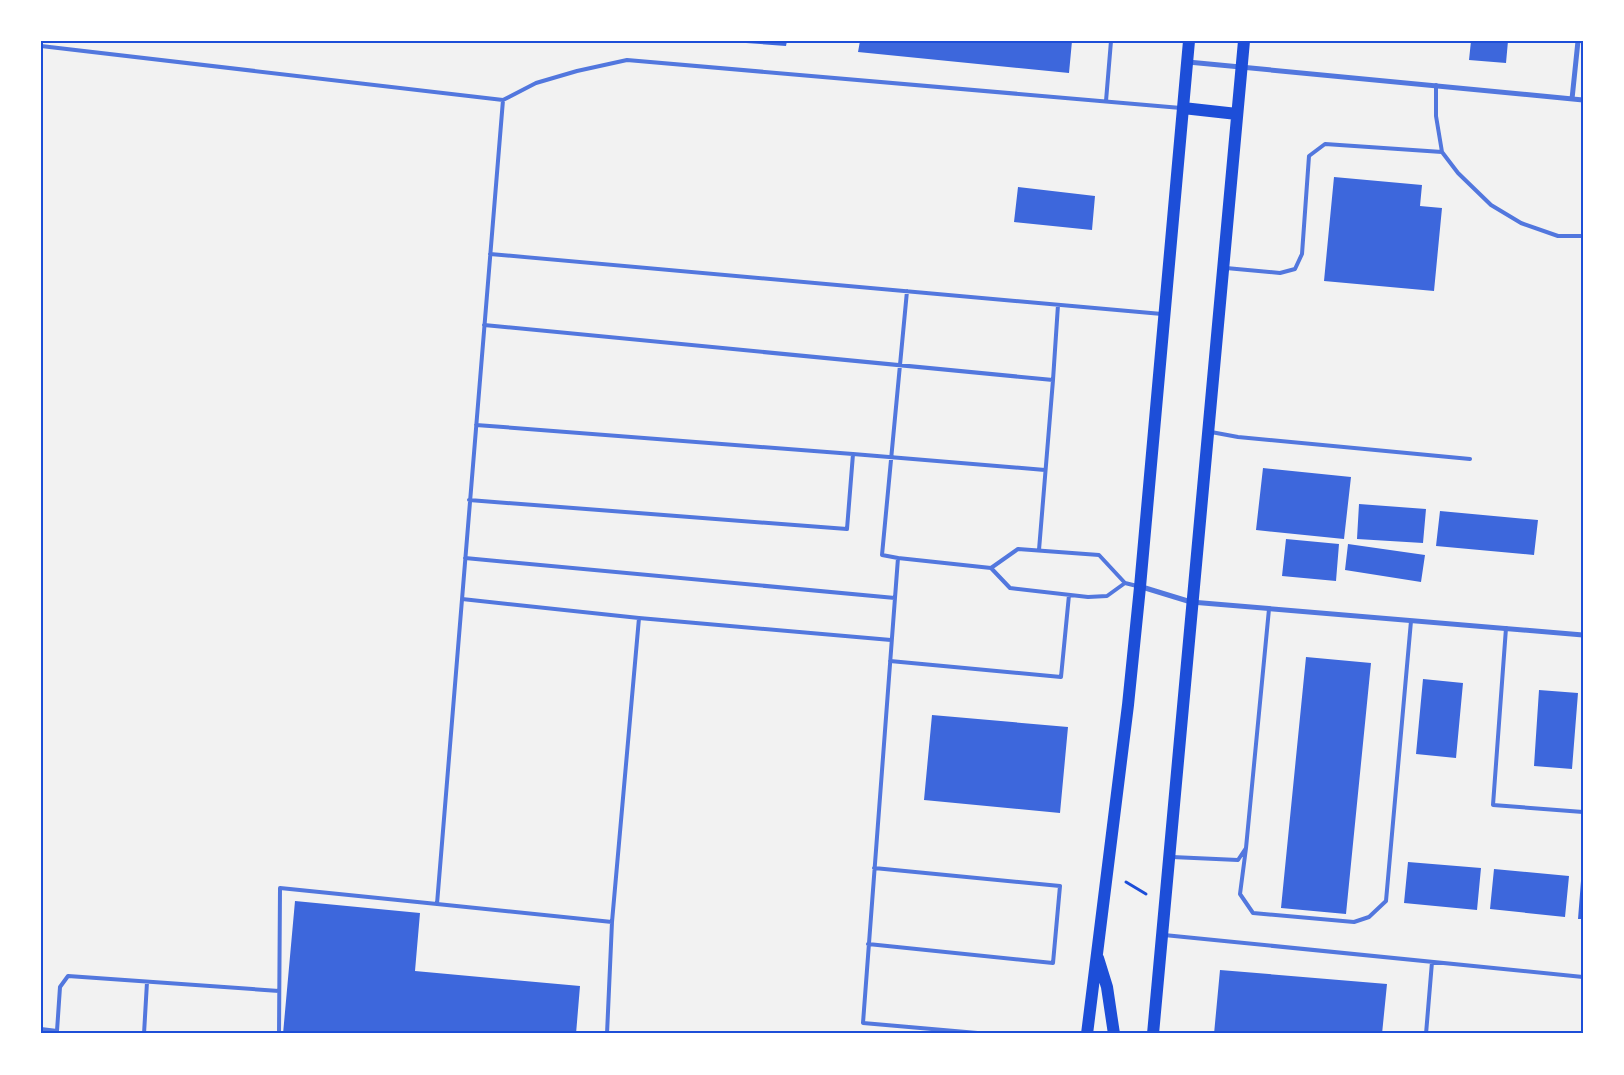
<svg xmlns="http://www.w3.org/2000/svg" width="1624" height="1075" font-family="Rubik,sans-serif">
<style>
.building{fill:#3d67dc}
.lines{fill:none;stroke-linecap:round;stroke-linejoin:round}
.path{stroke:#1d4ed8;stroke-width:3}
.service{stroke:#5277de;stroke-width:4}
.minor{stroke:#5277de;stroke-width:5}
.primary{stroke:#1d4ed8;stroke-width:12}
.neatline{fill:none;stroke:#1d4ed8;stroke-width:2}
</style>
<rect width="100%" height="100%" fill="#f2f2f2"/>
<path class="building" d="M746 41H787L786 46 746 43Z
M860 41H1072L1069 73 858 52Z
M1471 41H1508L1506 63 1469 60Z
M1334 177 1422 185 1420 206 1442 208 1434 291 1324 281Z
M1018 187 1095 196 1092 230 1014 222Z
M1263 468 1351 477 1344 539 1256 530Z
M1359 504 1426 509 1423 543 1357 539Z
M1440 511 1538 520 1534 555 1436 546Z
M1286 539 1339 544 1336 581 1282 576Z
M1348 544 1425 555 1421 582 1345 570Z
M1306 657 1371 663 1346 914 1281 908Z
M1423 679 1463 683 1456 758 1416 754Z
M1539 690 1578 693 1572 769 1534 766Z
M932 715 1068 727 1060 813 924 800Z
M1408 862 1481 868 1477 910 1404 903Z
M1494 869 1569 876 1565 917 1490 909Z
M1581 881H1583V919H1578Z
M295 901 420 913 415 971 580 986 576 1034H283Z
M1220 970 1387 984 1382 1034H1214Z"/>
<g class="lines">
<path class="path" d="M1126 882 1146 894"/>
<path class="service" d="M41 46 503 100 437 904 612 922 607 1034
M1436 85V116L1442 152 1458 173 1491 205 1521 223 1558 236H1583
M503 100 536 83 577 71 627 60 1181 108
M1106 101 1111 41
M490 254 1162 314
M1226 268 1280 273 1295 269 1302 254 1309 156 1325 144 1442 152
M484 325 1053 380 1058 305
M1211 432 1238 437 1470 459
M853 454 1045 470
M469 500 847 529 853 454 476 425
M1039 550 1053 380
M465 558 895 598
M898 558 882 555 907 291
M991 568 1018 549 1099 555 1125 583 1137 586
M462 599 639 618 891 640
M1506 628 1493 805 1583 812
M890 661 1061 677 1069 595
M1246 848 1240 894 1253 913 1354 922 1369 917 1386 901 1411 621
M1172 857 1238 860 1246 848 1269 609
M612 922 639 618
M1164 935 1583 977
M868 944 1053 963 1060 886 874 868
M41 1029 57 1031V1034
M57 1031 60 987 68 976 279 991
M144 1034 147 982
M279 1034 280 888 437 904
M989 1034 863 1023 898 558 991 568 1010 588 1088 597 1107 596 1125 583
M1426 1034 1432 962"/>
<path class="minor" d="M1188 62 1583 100
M1572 99 1578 41
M1142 587 1191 602 1583 635"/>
<path class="primary" d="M1183 108 1237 114
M1098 958 1107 987 1114 1034
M1087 1034 1128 705 1140 587 1189 41
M1153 1034 1244 41"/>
</g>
<rect width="1624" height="1075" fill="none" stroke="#ffffff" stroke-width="85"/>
<rect x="42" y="42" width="1540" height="990" class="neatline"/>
</svg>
